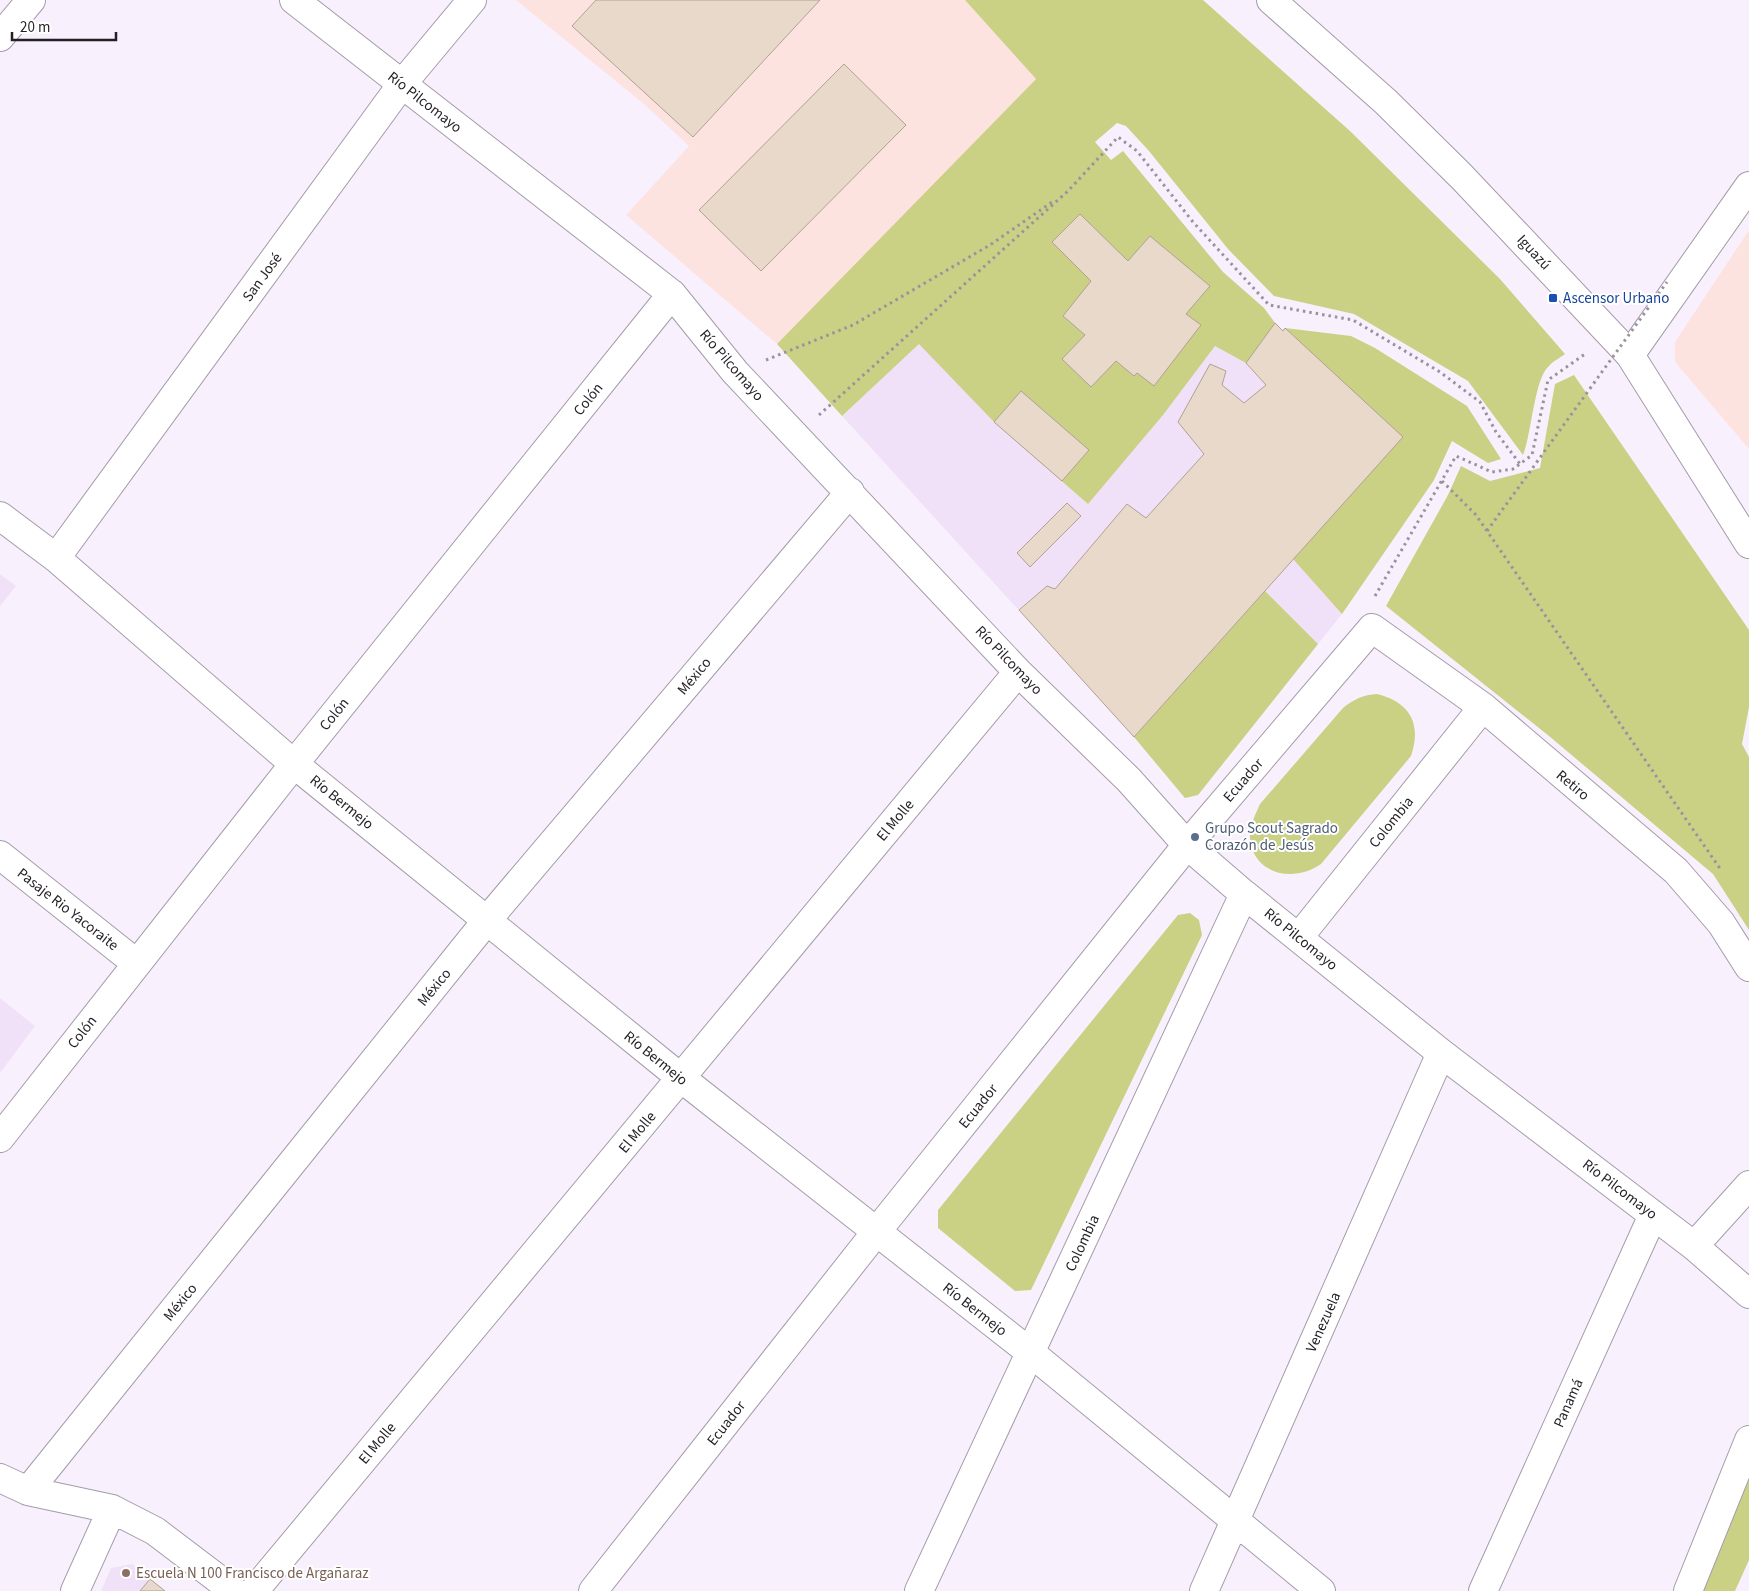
<svg xmlns="http://www.w3.org/2000/svg" width="1749" height="1591" font-family="'Source Sans 3',sans-serif">
<style>
.industrial{fill:#fde3df}
.built{fill:#f1e1f8}
.green{fill:#cad184}
.building{fill:#e8d9cb;stroke:#b0a194}
.lines{fill:none;stroke-linecap:round;stroke-linejoin:round}
.minor-casing{stroke:#a59baa;stroke-width:30}
.major-casing{stroke:#a59baa;stroke-width:30}
.path{stroke:#99939d;stroke-width:3;stroke-dasharray:2.5 4;stroke-linecap:butt}
.minor{stroke:#fff;stroke-width:28}
.major{stroke:#fff;stroke-width:28}
.path-bridge{stroke:#99939d;stroke-width:3;stroke-dasharray:2.5 4;stroke-linecap:butt}
.transit-dot{fill:#1a4fb4;stroke:#fff;stroke-width:2}
.service-dot{fill:#5c6f8a;stroke:#fff;stroke-width:2}
.education-dot{fill:#8d6e63;stroke:#fff;stroke-width:2}
.labels{text-anchor:middle;stroke-width:4;stroke-linejoin:round;paint-order:stroke}
.street-label{font-size:15px;fill:#231f25;stroke:#fff}
.transit-label{font-size:15px;fill:#164399;stroke:#fff;text-anchor:start}
.service-label{font-size:15px;fill:#4e5e75;stroke:#fff;text-anchor:start}
.education-label{font-size:15px;fill:#785e54;stroke:#fff;text-anchor:start}
</style>
<rect width="100%" height="100%" fill="#f9f0fd"/>
<path class="industrial" d="M516 0H965L1036 79 777 344 626 215 689 146 644 104Z
M1749 230V449L1675 362V342Z"/>
<path class="built" d="M1123 151 1223 272 1264 308 1282 331 1285 328 1403 437 1434 480 1342 614 1198 795 1185 798 1134 737 842 416Z
M0 574 16 586 0 606Z
M0 998 35 1026 0 1073Z
M132 1564 165 1591H101L111 1568Z"/>
<path class="green" d="M965 0H1203L1350 131 1500 279 1565 354C1560 358 1553 361 1549 366 1534 379 1532 433 1523 455L1468 381 1354 314 1274 296 1228 249 1149 151 1126 126 1117 123 1095 142 1111 160 1123 151 1223 272 1264 308 1275 323 1246 363 1215 346 1163 415 1088 504 994 422 919 344 842 416 777 344 1036 79Z
M1285 328 1351 336 1375 348 1467 406 1501 459 1488 463 1452 441 1434 480 1342 614 1293 559 1402 437Z
M1574 375 1749 630V707L1742 744 1749 757V930L1713 874 1549 736 1386 606 1448 495 1461 466 1490 481 1540 468 1555 384Z
M1265 591 1318 644 1198 795 1185 798 1134 737Z
M1377 694C1410 702 1422 724 1411 756L1321 864C1293 884 1249 874 1250 833 1251 823 1256 813 1260 804L1343 708C1354 699 1363 695 1377 694Z
M1190 913 1199 920 1202 935 1031 1290 1015 1291 938 1228V1210L1178 915Z
M1749 1470V1560L1735 1591H1703Z"/>
<path class="building" d="M596 0H820L693 137 572 26Z
M844 64 906 125 761 271 699 210Z
M1080 214 1128 261 1150 236 1210 286 1186 314 1201 325 1154 386 1137 373 1134 376 1116 361 1091 387 1062 359 1085 335 1063 316 1091 281 1052 242Z
M1275 323 1283 331 1285 328 1403 437 1134 737 1019 610 1047 586 1055 589 1127 504 1146 518 1204 454 1178 422 1210 364 1226 371 1222 385 1244 403 1266 385 1246 363Z
M1021 391 1089 450 1062 481 994 422Z
M1067 503 1081 516 1030 567 1017 553Z
M150 1579 165 1591H140Z"/>
<g class="lines">
<g class="minor-casing">
<path id="minor" d="M294 0 672 294 735 372 1018 672 1129 780 1187 845 1244 894 1441 1053 1694 1246 1749 1294
M0 37 31 0
M1630 355 1749 186
M0 516 56 558 294 764 681 1078 1031 1353 1321 1591
M56 558 402 84 472 0
M0 855 136 963
M1299 937 1483 707
M0 1138 294 764 672 294
M1694 1246 1749 1185
M0 1478 28 1491 112 1509 155 1531 234 1591
M28 1491 488 919 850 492
M75 1591 112 1509
M254 1591 1018 672
M593 1591 877 1231 1187 845 1372 628 1483 707 1676 871 1721 923 1749 967
M919 1591 1244 894
M1204 1591 1441 1053
M1483 1591 1653 1215
M1688 1591 1749 1440"/>
</g>
<g class="major-casing">
<path id="major" d="M1271 0 1386 102 1462 177 1630 355 1749 544"/>
</g>
<path class="path" d="M766 360 853 325 990 245 1055 200
M819 415 1068 191 1118 137 1137 151 1193 222 1269 305 1353 320 1440 372 1480 402 1496 432 1520 464
M1442 481 1476 515 1487 531 1721 870
M1375 596 1456 456 1492 472 1513 469 1532 455 1548 380 1585 354"/>
<use href="#minor" class="minor"/>
<use href="#major" class="major"/>
<path class="path-bridge" d="M1487 531 1667 282"/>
</g>
<rect class="transit-dot" x="1548" y="293" width="10" height="10" rx="2.5"/>
<circle class="service-dot" cx="1195" cy="837" r="5"/>
<circle class="education-dot" cx="126" cy="1573" r="5"/>
<g class="labels">
<g class="street-label">
<text transform="translate(425 102) rotate(38)" y="5">Río Pilcomayo</text>
<text transform="translate(1534 252) rotate(47)" y="5">Iguazú</text>
<text transform="translate(262 277) rotate(-54)" y="5">San José</text>
<text transform="translate(732 365) rotate(49)" y="5">Río Pilcomayo</text>
<text transform="translate(588 399) rotate(-51)" y="5">Colón</text>
<text transform="translate(1009 660) rotate(46)" y="5">Río Pilcomayo</text>
<text transform="translate(694 676) rotate(-50)" y="5">México</text>
<text transform="translate(334 714) rotate(-51)" y="5">Colón</text>
<text transform="translate(1243 780) rotate(-49)" y="5">Ecuador</text>
<text transform="translate(1573 785) rotate(40)" y="5">Retiro</text>
<text transform="translate(342 802) rotate(39)" y="5">Río Bermejo</text>
<text transform="translate(895 820) rotate(-50)" y="5">El Molle</text>
<text transform="translate(1391 822) rotate(-51)" y="5">Colombia</text>
<text transform="translate(68 909) rotate(38)" y="5">Pasaje Rio Yacoraite</text>
<text transform="translate(1301 939) rotate(39)" y="5">Río Pilcomayo</text>
<text transform="translate(434 987) rotate(-51)" y="5">México</text>
<text transform="translate(82 1032) rotate(-52)" y="5">Colón</text>
<text transform="translate(656 1058) rotate(39)" y="5">Río Bermejo</text>
<text transform="translate(978 1106) rotate(-51)" y="5">Ecuador</text>
<text transform="translate(637 1132) rotate(-50)" y="5">El Molle</text>
<text transform="translate(1620 1189) rotate(37)" y="5">Río Pilcomayo</text>
<text transform="translate(1082 1243) rotate(-65)" y="5">Colombia</text>
<text transform="translate(180 1302) rotate(-51)" y="5">México</text>
<text transform="translate(975 1309) rotate(38)" y="5">Río Bermejo</text>
<text transform="translate(1323 1322) rotate(-66)" y="5">Venezuela</text>
<text transform="translate(1568 1403) rotate(-66)" y="5">Panamá</text>
<text transform="translate(726 1423) rotate(-52)" y="5">Ecuador</text>
<text transform="translate(377 1443) rotate(-50)" y="5">El Molle</text>
</g>
<g class="transit-label">
<text x="1563" y="303">Ascensor Urbano</text>
</g>
<g class="service-label">
<text x="1205" y="833">Grupo Scout Sagrado<tspan x="1205" dy="17">Corazón de Jesús</tspan></text>
</g>
<g class="education-label">
<text x="136" y="1578">Escuela N 100 Francisco de Argañaraz</text>
</g>
</g>
<path d="M12 32v8h104v-8" fill="none" stroke="#231f25" stroke-width="2.5"/>
<text x="20" y="32" font-size="15" fill="#231f25" stroke="#ffffff" stroke-width="4" paint-order="stroke">20 m</text>
</svg>
